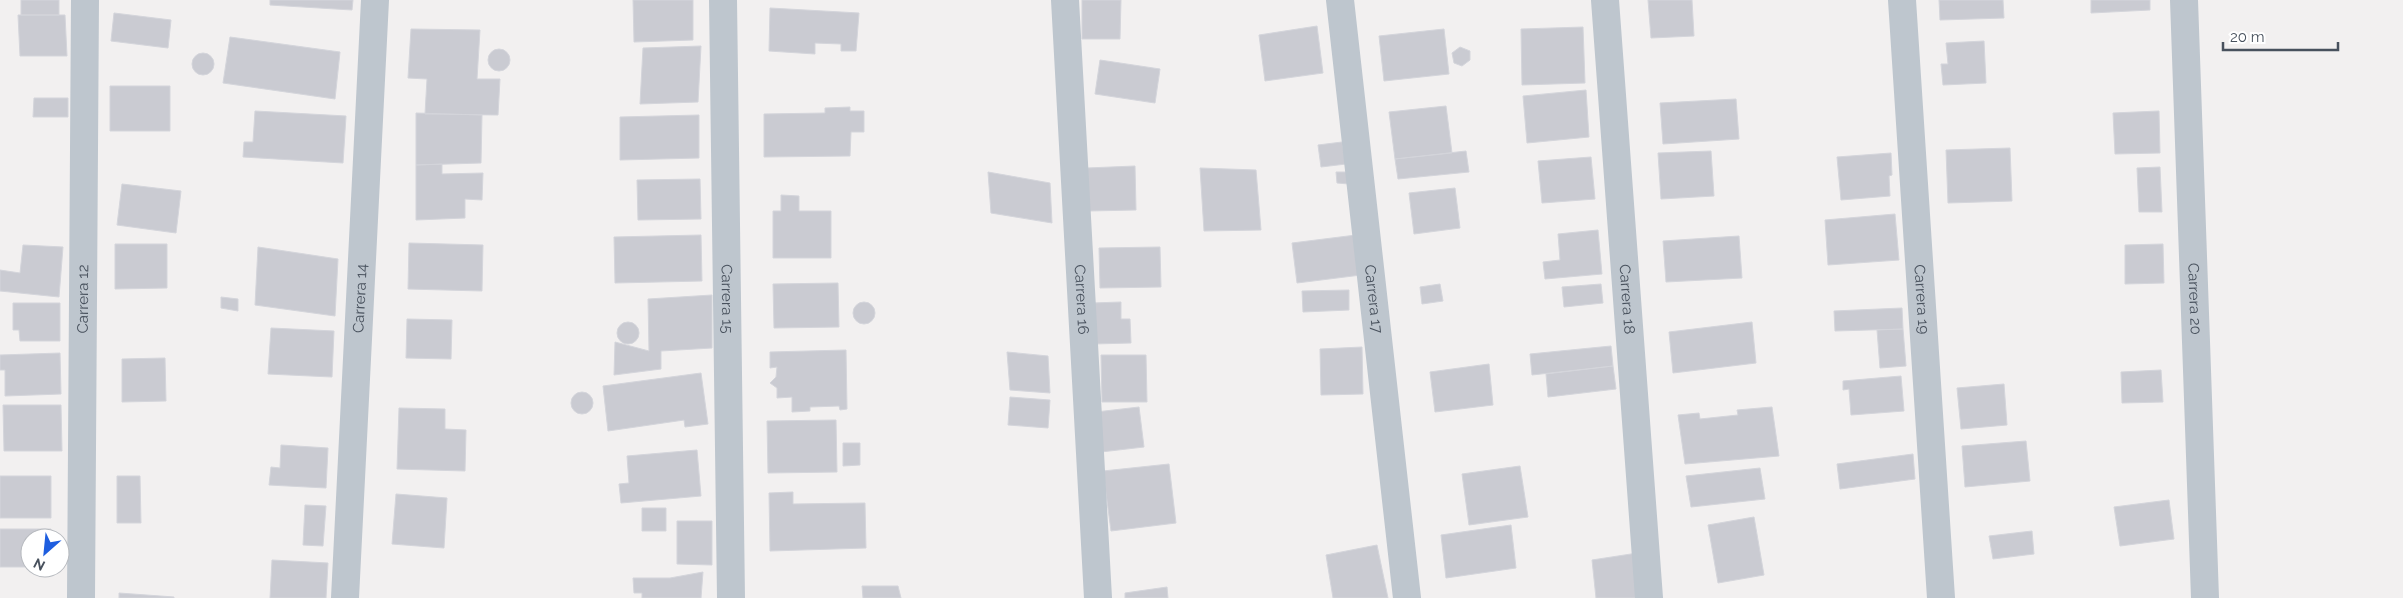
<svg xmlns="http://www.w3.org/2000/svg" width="2403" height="598" font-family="Raleway,sans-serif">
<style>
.building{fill:#cacbd2;stroke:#d4d5db}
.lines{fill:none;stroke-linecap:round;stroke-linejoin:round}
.minor{stroke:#bec6ce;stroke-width:28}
.labels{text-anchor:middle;stroke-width:4.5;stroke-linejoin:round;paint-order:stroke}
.street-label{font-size:15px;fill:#48515d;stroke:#fff}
</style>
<rect width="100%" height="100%" fill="#f2f0f0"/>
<path class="building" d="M21 0H59V15H21Z
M270 0H353L352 10 270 5Z
M633 0H693V40L634 42Z
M1082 0H1121L1120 39H1082Z
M1648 0H1692L1694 36 1651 38Z
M1939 0H2003L2004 18 1940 20Z
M2091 0H2150V10L2091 13Z
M770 8 859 13 856 51H841V44L815 43V54L769 51Z
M114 13 171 20 168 48 111 41Z
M18 15H65L67 56H20Z
M1317 26 1323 73 1265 81 1259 35Z
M1583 27 1585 83 1522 85 1521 29Z
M411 29 480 30 477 79H500L498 115 425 114 427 79 408 78Z
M1444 29 1449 74 1384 81 1379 36Z
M230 37 340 52 335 99 223 83Z
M1984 41 1986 83 1943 85 1941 64H1948L1946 43Z
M701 46 698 102 640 104 643 48Z
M1460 47 1470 51V60L1462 66 1454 63 1452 53Z
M488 60a11 11 0 1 1 22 0a11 11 0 1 1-22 0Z
M192 64a11 11 0 1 1 22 0a11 11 0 1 1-22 0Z
M1100 60 1160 69 1155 103 1095 94Z
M110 86H170V131H110Z
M1586 90 1589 137 1527 143 1523 96Z
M34 98H68V117H33Z
M1736 99 1739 139 1663 144 1660 103Z
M1446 106 1452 153 1395 159 1389 112Z
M850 107V111H864V132H851L850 156 764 157V114L825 113V108Z
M255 111 346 116 343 163 243 157 244 142H253Z
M2159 111 2160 153 2115 154 2113 113Z
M416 113 482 115 481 163 416 165Z
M699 115V158L620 160V117Z
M1342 142 1346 164 1321 167 1318 145Z
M2010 148 2012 201 1948 203 1946 150Z
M1466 151 1469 172 1398 179 1395 159Z
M1711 151 1714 196 1661 199 1658 153Z
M1891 153 1892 175 1889 176 1890 196 1841 200 1837 157Z
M1591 157 1595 199 1542 203 1538 161Z
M442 164V174L483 173 482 200 465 199V218L416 220V165Z
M1135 166 1136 210 1088 211 1087 168Z
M2160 167 2162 212H2139L2137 168Z
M1200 168 1256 170 1261 230 1204 231Z
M988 172 1050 183 1052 223 991 213Z
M1336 172H1347L1349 184 1337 183Z
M700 179 701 219 638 220 637 180Z
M122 184 181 191 176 233 117 225Z
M1455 188 1460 228 1414 234 1409 193Z
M781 195 799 196V211H831V258H773V211H781Z
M1895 214 1899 260 1828 265 1825 220Z
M1598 230 1602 274 1545 279 1543 262 1560 260 1558 234Z
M701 235 702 281 615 283 614 237Z
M1356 235 1361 275 1297 283 1292 243Z
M1739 236 1742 278 1666 282 1663 241Z
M409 243 483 245 482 291 408 289Z
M115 244H167V288L115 289Z
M2163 244 2164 283 2125 284V245Z
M23 245 63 247 59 297 0 291V270L20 273Z
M258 247 338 259 335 316 255 305Z
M1160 247 1161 287 1100 288 1099 248Z
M838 283 839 327 774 328 773 284Z
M1440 284 1443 301 1422 304 1420 287Z
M1601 284 1603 303 1564 307 1562 287Z
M1349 290V310L1303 312 1302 291Z
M712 295V348L661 351V369L614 375 615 342 649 351 648 299Z
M221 297 238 299V311L221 308Z
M853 313a11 11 0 1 1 22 0a11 11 0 1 1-22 0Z
M1121 302V319H1130L1131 343 1093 344 1092 303Z
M13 303H60V341H20L19 330H13Z
M1902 308 1903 329 1835 331 1834 311Z
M407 319 452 320 451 359 406 358Z
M617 333a11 11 0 1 1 22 0a11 11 0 1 1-22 0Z
M1752 322 1756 363 1673 373 1669 332Z
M271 328 334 331 332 377 268 374Z
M1903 329 1906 366 1880 368 1877 330Z
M1611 346 1613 366 1532 375 1530 354Z
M1362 347 1363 394 1321 395 1320 349Z
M846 350 847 409 840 410 839 406 810 407V411L792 412V397L777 398V388L770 383 776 377 777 367 770 368V352Z
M1007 352 1048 356 1050 393 1010 390Z
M60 353 61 394 5 396V370H0V355Z
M1101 355H1146L1147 402H1102Z
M165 358 166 401 122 402V359Z
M1489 364 1493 405 1435 412 1430 372Z
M1613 366 1616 389 1548 397 1546 374Z
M2161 370 2163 402 2122 403 2121 372Z
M701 373 708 424 685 427 684 420 608 431 603 386Z
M1901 376 1904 411 1851 415 1849 389 1843 390V381Z
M2004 384 2007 425 1961 429 1957 388Z
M571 403a11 11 0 1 1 22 0a11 11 0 1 1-22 0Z
M1010 397 1050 400 1048 428 1008 425Z
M3 405H61L62 451H4Z
M1139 407 1144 447 1101 452 1096 412Z
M1772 407 1779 456 1685 464 1678 415 1699 413 1700 419 1738 415 1737 410Z
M399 408 445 409V429L466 430 465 471 397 469Z
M836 420 837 472 768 473 767 421Z
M2026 441 2030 481 1965 487 1962 446Z
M843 443H860V465L843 466Z
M281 445 328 448 326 488 269 485 271 467 280 468Z
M697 450 701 496 621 503 619 484 629 483 627 456Z
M1913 454 1915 479 1840 489 1837 464Z
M1169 464 1176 523 1111 531 1103 471Z
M1520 466 1528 517 1469 525 1462 474Z
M1760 468 1765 499 1691 507 1686 476Z
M0 476H51V518H0Z
M117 476H140L141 523H117Z
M793 492V504L865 503 866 548 770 551 769 493Z
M396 494 447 498 444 548 392 544Z
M2169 500 2174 539 2120 546 2114 507Z
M305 505 326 506 323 546 303 545Z
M642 508H666V531H642Z
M1754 517 1764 575 1718 583 1708 525Z
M677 521H712V565L677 564Z
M1511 525 1516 568 1446 578 1441 535Z
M0 529H51V538H30V567H0Z
M2032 531 2034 554 1993 559 1989 536Z
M1377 545 1388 598H1333L1326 555Z
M1644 552V598H1596L1592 560Z
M272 560 328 563 326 598H270Z
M703 572 701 598H642V593H634L633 578H670Z
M862 586H898L901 598H863Z
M1167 587 1168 598H1125V593Z
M119 593 174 597V598H119Z"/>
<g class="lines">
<g class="minor">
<path id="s1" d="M723 0 731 598"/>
<path id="s2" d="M1065 0 1098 598"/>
<path id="s3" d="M1340 0 1407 598"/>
<path id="s4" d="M1605 0 1649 598"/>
<path id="s5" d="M1902 0 1941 598"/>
<path id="s6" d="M2184 0 2205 598"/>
<path id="s7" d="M81 598 85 0"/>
<path id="s8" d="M345 598 375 0"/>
</g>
</g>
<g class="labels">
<g class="street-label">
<text dy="5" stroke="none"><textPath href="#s7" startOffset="299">Carrera 12</textPath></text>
<text dy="5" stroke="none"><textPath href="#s8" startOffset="300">Carrera 14</textPath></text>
<text dy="5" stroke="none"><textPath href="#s1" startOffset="299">Carrera 15</textPath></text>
<text dy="5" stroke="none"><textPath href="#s2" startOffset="300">Carrera 16</textPath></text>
<text dy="5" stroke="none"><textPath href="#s3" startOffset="301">Carrera 17</textPath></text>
<text dy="5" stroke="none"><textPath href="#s4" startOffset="300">Carrera 18</textPath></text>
<text dy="5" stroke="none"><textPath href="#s5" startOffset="300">Carrera 19</textPath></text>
<text dy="5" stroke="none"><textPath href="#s6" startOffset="299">Carrera 20</textPath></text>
</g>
</g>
<g transform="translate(45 553) rotate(207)"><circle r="24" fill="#ffffff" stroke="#b6b9be"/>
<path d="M0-4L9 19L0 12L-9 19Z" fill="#1e5edf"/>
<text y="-8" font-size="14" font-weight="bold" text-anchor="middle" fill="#48515d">N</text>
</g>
<path d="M2223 42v8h115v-8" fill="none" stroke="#48515d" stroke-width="2.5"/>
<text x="2230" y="42" font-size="15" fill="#48515d" stroke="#ffffff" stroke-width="4" paint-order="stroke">20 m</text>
</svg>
